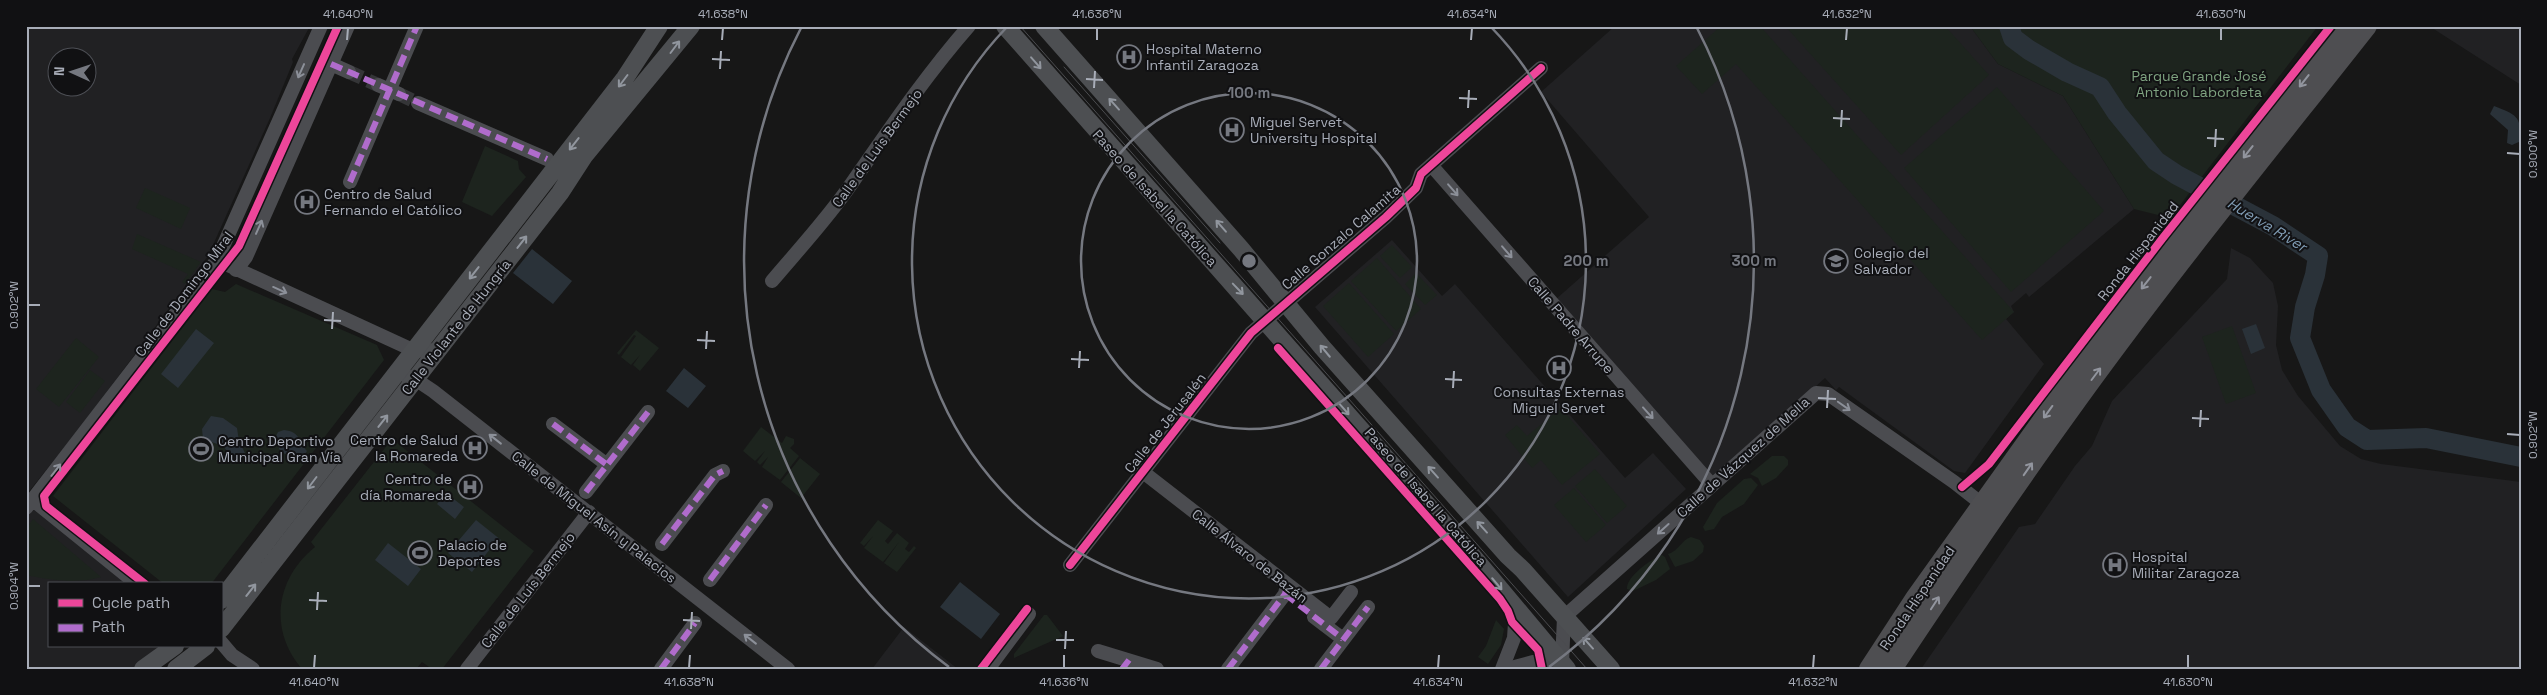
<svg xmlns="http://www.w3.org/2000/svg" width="2547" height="695" font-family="'Space Grotesk',sans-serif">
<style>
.built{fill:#212123;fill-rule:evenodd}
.green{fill:#1d241e}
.water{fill:#2a3239}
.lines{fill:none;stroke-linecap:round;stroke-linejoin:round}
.river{stroke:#2a3239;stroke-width:20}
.minor-tunnel{stroke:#343537;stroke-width:14;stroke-dasharray:14 7;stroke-linecap:butt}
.minor{stroke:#4b4c50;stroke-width:14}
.major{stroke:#4d4f52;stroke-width:18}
.highway{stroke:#4e4e51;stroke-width:20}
.tram{stroke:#4b4c4f;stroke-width:1}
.quiet{stroke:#b06ccc;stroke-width:6;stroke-dasharray:12 6;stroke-linecap:butt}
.cycleway-casing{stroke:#111113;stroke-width:11}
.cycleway{stroke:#ed469a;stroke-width:8}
.oneway{stroke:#91969e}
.oneway2{stroke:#8c9099}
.oneway3{stroke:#92959e}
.ticks{fill:none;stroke:#a8adb8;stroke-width:2}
.ring{fill:none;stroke:#757880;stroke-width:2.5}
.labels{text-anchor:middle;stroke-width:4;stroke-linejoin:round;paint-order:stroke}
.poi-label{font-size:14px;fill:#a8adb8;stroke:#111113;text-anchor:start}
.park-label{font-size:14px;fill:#7fa381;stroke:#111113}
.street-label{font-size:14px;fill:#a8adb8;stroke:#111113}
.water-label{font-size:15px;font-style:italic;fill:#7f9bb3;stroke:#111113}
.centre{fill:#757880;stroke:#111113;stroke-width:2.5}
.ring-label{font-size:15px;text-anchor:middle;font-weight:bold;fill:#757880;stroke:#111113;stroke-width:4;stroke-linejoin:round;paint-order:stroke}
.neatline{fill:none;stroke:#a8adb8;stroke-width:2}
.ticks-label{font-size:12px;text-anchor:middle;fill:#a8adb8}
</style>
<rect width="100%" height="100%" fill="#171717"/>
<path class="built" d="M26 26H310L292 59 293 62 270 118 208 256 80 428 26 495ZM58 58H88V88H58Z
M1615 26H1970L1998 64 2063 96 2134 209 2029 297 2026 293 2011 306 2014 312 2006 319 2044 364 1965 473 1954 471 1839 387 1836 390 1825 378 1713 479 1555 300 1649 217 1541 92Z
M2429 26H2521V85Z
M1392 240 1442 296 1455 284 1625 478 1653 453 1686 489 1568 597 1315 307Z
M2231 248 2250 258 2273 283 2278 306 2276 345 2282 370 2298 396 2340 446 2361 459 2381 464 2521 482 2520 669H1921L2019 527 2035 524 2075 466 2092 446 2112 401 2227 279Z
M26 500 131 584H49V646H163L143 664 131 669H26Z
M904 627 958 669H872Z"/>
<path class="green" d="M1721 26H1760L2014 312 1982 340 1736 64 1702 94 1676 66Z
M1789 26H1945L1989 75 1901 155 1787 28Z
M1970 26H2318L2170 218 2134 209 2063 96 1998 64Z
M1997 87 2104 211 2011 292 1904 168Z
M485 146 518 161 519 169 526 177 492 216 462 202Z
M145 188 190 208 181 229 136 208Z
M137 234 201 262 185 284 182 282 188 274 132 249Z
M1392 245 1412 267 1400 278 1380 256Z
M1377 258 1421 309 1396 331 1351 281Z
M1416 273 1437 295 1425 305 1405 284Z
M1349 283 1394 334 1368 357 1323 306Z
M236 284 377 345 384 360 211 584H164L53 496 212 289 225 292Z
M2232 326 2256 393 2226 404 2202 337Z
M636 330 659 348 640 371 633 365 640 355 631 365 621 357 636 336 634 335 619 355 617 353Z
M76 338 99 357 59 407 36 389Z
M90 370 105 381 80 413 66 402Z
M1561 408 1600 454 1562 485 1541 460 1532 468 1505 435 1517 425 1527 436Z
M761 427 782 443 786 436 794 439V444L790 448 799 456 780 480 762 467 768 457 760 465 757 462 765 451 755 461 743 451Z
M392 439 534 551 442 669H432L422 662 416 669H302C268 630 276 578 315 547L311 542Z
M1772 456H1784L1788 460V465L1776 478 1762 486 1758 478 1750 474Z
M800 458 820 474 801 498 781 482Z
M1595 469 1627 506 1607 523 1575 486Z
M1751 478 1758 485 1744 504 1722 517 1714 529 1705 531 1703 527 1717 503 1744 479Z
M1574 488 1606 525 1586 542 1554 505Z
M33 519 101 577C78 584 50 580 26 575V529Z
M878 520 893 531 885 541 888 544 897 533 909 543 905 549 909 552 914 546 916 548 897 572 884 563 899 542 883 562 864 548 873 536 864 546 860 543Z
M1691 537 1700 540 1704 546 1703 552 1693 561 1675 567 1668 554C1679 551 1681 540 1691 537Z
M1662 555 1665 557 1670 569 1656 580 1633 591 1627 589C1626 577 1651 559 1662 555Z
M1044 615H1047L1063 636 1014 658V654Z
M1496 620 1504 629 1501 645 1488 664 1478 657 1486 646Z"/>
<path class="water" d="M2494 106C2516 115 2521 115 2521 141L2512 145 2507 143 2508 130 2490 114Z
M532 249 572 281 553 304 513 273Z
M2256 324 2265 348 2251 354 2242 329Z
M196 329 214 343 178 388 161 374Z
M684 368 706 386 688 408 666 391Z
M211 416 223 418 237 428 239 441 245 453 242 461H235L223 446 203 439 202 429Z
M284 430C301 432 298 441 307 451L303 457 285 454 279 449 276 436 278 432Z
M446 493 464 507 455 519 437 504Z
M476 520 501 540 496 546 494 544 472 572 448 553Z
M388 543 421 569 408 586 375 560Z
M960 582 1000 614 981 639 940 607Z"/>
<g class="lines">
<path class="river" d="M2009 26 2013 38 2029 50 2067 72 2100 87 2117 113 2156 161 2177 175 2273 226 2318 256 2315 275 2305 307 2300 338 2321 390 2347 427 2367 440 2426 438 2521 457"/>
<path class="minor-tunnel" d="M349 72 378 85
M399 94 418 103"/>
<path class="minor" d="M331 64 349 72
M378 85 399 94
M418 103 547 159
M1431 165 1712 485
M350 182 417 26
M217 260 415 351 437 350
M236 270 246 257 348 26
M772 281C799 249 828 218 852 183 889 130 926 75 969 26
M406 376 415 379 433 391 788 669
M553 424 606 464
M1143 472 1331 618 1351 592
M586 492 648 412
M33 500 137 584
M26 508 217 260 321 26
M662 544 715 475 723 471
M1070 565 1251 333 1386 217 1416 188 1421 174 1541 68
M710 580 766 505
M1314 617 1343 639
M221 642 232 655 253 669
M1098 651 1157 669
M467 669 589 512
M661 669 695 623
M988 669 1029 614
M1228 669 1285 594 1287 584
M1321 669 1368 607
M1502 669 1514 638 1516 608
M1507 669 1533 662 1562 663 1564 617 1816 393 1828 394 1954 482 1982 504"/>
<path class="major" d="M1005 26 1475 559 1567 669
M1044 26 1241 249 1322 347 1508 556 1523 570 1611 669
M221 600 625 78 659 26
M221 629 560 193 584 156 691 26
M143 669 175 646
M176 669 206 646"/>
<path class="highway" d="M1869 669 1916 597 2074 376 2347 26
M1892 669C1949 583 2007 497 2067 414 2162 281 2266 154 2367 26"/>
<path class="tram" d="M1020 26 1587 669
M1064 67 1220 243"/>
<path class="quiet" d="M331 64 547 159
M350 182 417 26
M553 424 606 464
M586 492 648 412
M662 544 715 475 723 471
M710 580 766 505
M1285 594 1343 639
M661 669 695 623
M1122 669 1129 660
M1228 669 1285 594 1287 584
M1321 669 1368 607"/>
<g class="cycleway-casing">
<path id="cycleway" d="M1278 348 1500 599 1508 611 1512 622 1538 650 1542 669
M1962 487 1989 464 2162 239 2331 26
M1070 565 1251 333 1386 217 1416 188 1421 174 1541 68
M145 584 46 506 44 496 239 246 338 26
M981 669 1027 609"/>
</g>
<use href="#cycleway" class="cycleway"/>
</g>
<defs><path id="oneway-shaft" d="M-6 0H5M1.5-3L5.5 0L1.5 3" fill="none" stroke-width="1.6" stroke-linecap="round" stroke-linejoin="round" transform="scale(1.25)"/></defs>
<g class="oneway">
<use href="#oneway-shaft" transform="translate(675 47) rotate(-53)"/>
<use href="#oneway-shaft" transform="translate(1036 63) rotate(49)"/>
<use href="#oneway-shaft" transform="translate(623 81) rotate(127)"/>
<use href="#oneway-shaft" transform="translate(1114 104) rotate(-132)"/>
<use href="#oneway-shaft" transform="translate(574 144) rotate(128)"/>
<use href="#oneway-shaft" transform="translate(1221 226) rotate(-131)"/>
<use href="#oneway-shaft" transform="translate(522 242) rotate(-52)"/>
<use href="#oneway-shaft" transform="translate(474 273) rotate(128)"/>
<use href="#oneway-shaft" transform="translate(1238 289) rotate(46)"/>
<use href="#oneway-shaft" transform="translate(1325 351) rotate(-130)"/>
<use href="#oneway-shaft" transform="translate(1344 409) rotate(49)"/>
<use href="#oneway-shaft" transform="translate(383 421) rotate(-52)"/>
<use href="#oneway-shaft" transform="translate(1433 472) rotate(-132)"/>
<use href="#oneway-shaft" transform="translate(312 483) rotate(127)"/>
<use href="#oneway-shaft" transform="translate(1482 527) rotate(-132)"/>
<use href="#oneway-shaft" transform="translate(1497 584) rotate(50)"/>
<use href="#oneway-shaft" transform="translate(251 590) rotate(-52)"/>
<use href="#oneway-shaft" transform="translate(1588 643) rotate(-132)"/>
</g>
<g class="oneway2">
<use href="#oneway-shaft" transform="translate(301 71) rotate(114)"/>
<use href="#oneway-shaft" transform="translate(1453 190) rotate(49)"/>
<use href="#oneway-shaft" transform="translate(259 227) rotate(-66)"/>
<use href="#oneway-shaft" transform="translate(1507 252) rotate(49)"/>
<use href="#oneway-shaft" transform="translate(280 290) rotate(24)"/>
<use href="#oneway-shaft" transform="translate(1844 406) rotate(35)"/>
<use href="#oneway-shaft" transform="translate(1648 413) rotate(48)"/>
<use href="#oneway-shaft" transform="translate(495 439) rotate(-142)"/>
<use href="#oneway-shaft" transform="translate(56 470) rotate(-52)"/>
<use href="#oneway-shaft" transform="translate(1663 529) rotate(138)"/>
<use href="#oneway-shaft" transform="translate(750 639) rotate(-142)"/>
</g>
<g class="oneway3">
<use href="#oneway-shaft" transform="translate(2304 81) rotate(128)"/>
<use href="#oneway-shaft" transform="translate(2248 152) rotate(128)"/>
<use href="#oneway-shaft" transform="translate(2146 283) rotate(128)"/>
<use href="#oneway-shaft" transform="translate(2096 374) rotate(-53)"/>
<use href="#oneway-shaft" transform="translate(2048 412) rotate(126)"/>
<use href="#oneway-shaft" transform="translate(2028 469) rotate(-55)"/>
<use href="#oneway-shaft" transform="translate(1935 603) rotate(-57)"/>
</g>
<path class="ticks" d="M347 40 348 28M722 40 723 28M1097 40V28M1471 40 1472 28M1846 40 1847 28M2221 40V28M712 59 730 60M720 69 721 51M1086 79 1103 80M1094 88 1095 71M1459 98 1477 99M1468 108 1469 90M1833 118 1850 119M1841 127 1842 110M2207 138 2224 139M2215 147 2216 129M2507 153 2520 154M28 305H40M324 320 341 321M332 329 333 312M697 340 715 341M706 349 707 331M1071 359 1089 360M1079 368 1080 351M1445 379 1462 380M1453 388 1454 371M1818 398 1836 399M1827 408 1828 390M2192 418 2209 419M2200 427 2201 410M2507 434 2520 435M28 586H40M309 600 327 601M317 610 318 592M683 620 700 621M691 629 692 612M1056 640H1074M1065 649 1066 631M314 668 315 655M689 668 690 655M1064 668V655M1438 668 1439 655M1813 668 1814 655M2188 668V655"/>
<g class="ring">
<circle cx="1249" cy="261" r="168"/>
<path d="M1491 27A337 337 0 1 1 1007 27"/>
<path d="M949 667A505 505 0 0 1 801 28M1697 28A505 505 0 0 1 1549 667"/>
</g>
<defs>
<g id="hospital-ring" transform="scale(1.25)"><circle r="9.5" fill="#111113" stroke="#757880" stroke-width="1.5"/><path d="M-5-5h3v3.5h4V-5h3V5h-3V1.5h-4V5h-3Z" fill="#757880"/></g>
<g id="school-ring" transform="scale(1.25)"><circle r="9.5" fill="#111113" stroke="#757880" stroke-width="1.5"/><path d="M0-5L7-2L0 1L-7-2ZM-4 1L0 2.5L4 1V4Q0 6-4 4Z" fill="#757880"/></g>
<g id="stadium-ring" transform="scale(1.25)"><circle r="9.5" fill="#111113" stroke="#757880" stroke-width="1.5"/><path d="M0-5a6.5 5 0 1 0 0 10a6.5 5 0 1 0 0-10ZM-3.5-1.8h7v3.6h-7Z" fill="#757880"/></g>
</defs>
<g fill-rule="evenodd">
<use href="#hospital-ring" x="1129" y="57"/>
<use href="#hospital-ring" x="1232" y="130"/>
<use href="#hospital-ring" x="307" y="202"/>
<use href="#school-ring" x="1836" y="261"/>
<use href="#hospital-ring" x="1559" y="368"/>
<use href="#hospital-ring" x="475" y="448"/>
<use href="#stadium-ring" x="201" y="449"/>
<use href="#hospital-ring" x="470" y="487"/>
<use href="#stadium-ring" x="420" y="553"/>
<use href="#hospital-ring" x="2115" y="565"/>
</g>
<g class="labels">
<g class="poi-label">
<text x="1146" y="54">Hospital Materno<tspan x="1146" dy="16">Infantil Zaragoza</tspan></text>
<text x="1250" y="127">Miguel Servet<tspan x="1250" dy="16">University Hospital</tspan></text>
<text x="324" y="199">Centro de Salud<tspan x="324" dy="16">Fernando el Católico</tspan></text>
<text x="1854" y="258">Colegio del<tspan x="1854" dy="16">Salvador</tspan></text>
<text x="1559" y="397" text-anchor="middle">Consultas Externas<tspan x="1559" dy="16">Miguel Servet</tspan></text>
<text x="458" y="445" text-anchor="end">Centro de Salud<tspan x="458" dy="16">la Romareda</tspan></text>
<text x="218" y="446">Centro Deportivo<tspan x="218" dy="16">Municipal Gran Vía</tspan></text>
<text x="452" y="484" text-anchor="end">Centro de<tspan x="452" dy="16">día Romareda</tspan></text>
<text x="438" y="550">Palacio de<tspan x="438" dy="16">Deportes</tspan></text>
<text x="2132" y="562">Hospital<tspan x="2132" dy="16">Militar Zaragoza</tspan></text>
</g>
<g class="park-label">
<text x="2199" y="81">Parque Grande José<tspan x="2199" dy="16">Antonio Labordeta</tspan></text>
</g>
<g class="street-label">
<text transform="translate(877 148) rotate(-54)" y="5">Calle de Luis Bermejo</text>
<text transform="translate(1155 198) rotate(48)" y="5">Paseo de Isabel la Católica</text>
<text transform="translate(1341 237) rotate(-41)" y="5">Calle Gonzalo Calamita</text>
<text transform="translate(2138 251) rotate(-52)" y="5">Ronda Hispanidad</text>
<text transform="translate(184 294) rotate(-53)" y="5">Calle de Domingo Miral</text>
<text transform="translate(1571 325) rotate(49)" y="5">Calle Padre Arrupe</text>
<text transform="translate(456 327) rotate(-52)" y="5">Calle Violante de Hungría</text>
<text transform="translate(1165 423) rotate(-52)" y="5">Calle de Jerusalén</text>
<text transform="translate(1743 457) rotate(-42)" y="5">Calle de Vázquez de Mella</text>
<text transform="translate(1426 497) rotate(49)" y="5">Paseo de Isabel la Católica</text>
<text transform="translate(594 517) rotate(38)" y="5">Calle de Miguel Asín y Palacios</text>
<text transform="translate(1250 556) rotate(38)" y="5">Calle Álvaro de Bazán</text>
<text transform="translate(528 590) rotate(-52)" y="5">Calle de Luis Bermejo</text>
<text transform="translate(1917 598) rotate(-56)" y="5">Ronda Hispanidad</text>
</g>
<g class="water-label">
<text transform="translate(2267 225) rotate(31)" y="5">Huerva River</text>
</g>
</g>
<circle cx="1249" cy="261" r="8" class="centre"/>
<g class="ring-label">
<text x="1249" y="98">100 m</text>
<text x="1586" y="266">200 m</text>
<text x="1754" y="266">300 m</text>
</g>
<rect width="2547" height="695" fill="none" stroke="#111113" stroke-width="55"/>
<rect x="48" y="582" width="175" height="65" fill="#111113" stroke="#4d4f55"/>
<rect x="58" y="599" width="25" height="8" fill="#ed469a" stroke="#4d4f55"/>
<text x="92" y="608" font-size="15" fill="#a8adb8">Cycle path</text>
<rect x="58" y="624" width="25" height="8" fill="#b06ccc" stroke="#4d4f55"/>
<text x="92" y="632" font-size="15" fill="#a8adb8">Path</text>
<g transform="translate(72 72) rotate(273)"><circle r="24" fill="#111113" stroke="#4d4f55"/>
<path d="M0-4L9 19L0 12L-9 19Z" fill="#757880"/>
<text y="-8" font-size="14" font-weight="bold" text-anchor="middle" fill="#a8adb8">N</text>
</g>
<rect x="28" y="28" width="2492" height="640" class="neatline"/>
<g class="ticks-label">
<text x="348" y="18">41.640°N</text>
<text x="723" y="18">41.638°N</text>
<text x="1097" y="18">41.636°N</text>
<text x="1472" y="18">41.634°N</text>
<text x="1847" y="18">41.632°N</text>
<text x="2221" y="18">41.630°N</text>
<text transform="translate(2533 154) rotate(-90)" y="4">0.900°W</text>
<text transform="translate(14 305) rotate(-90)" y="4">0.902°W</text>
<text transform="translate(2533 435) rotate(-90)" y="4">0.902°W</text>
<text transform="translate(14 586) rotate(-90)" y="4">0.904°W</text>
<text x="314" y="686">41.640°N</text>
<text x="689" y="686">41.638°N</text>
<text x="1064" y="686">41.636°N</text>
<text x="1438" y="686">41.634°N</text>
<text x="1813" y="686">41.632°N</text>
<text x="2188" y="686">41.630°N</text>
</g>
</svg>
